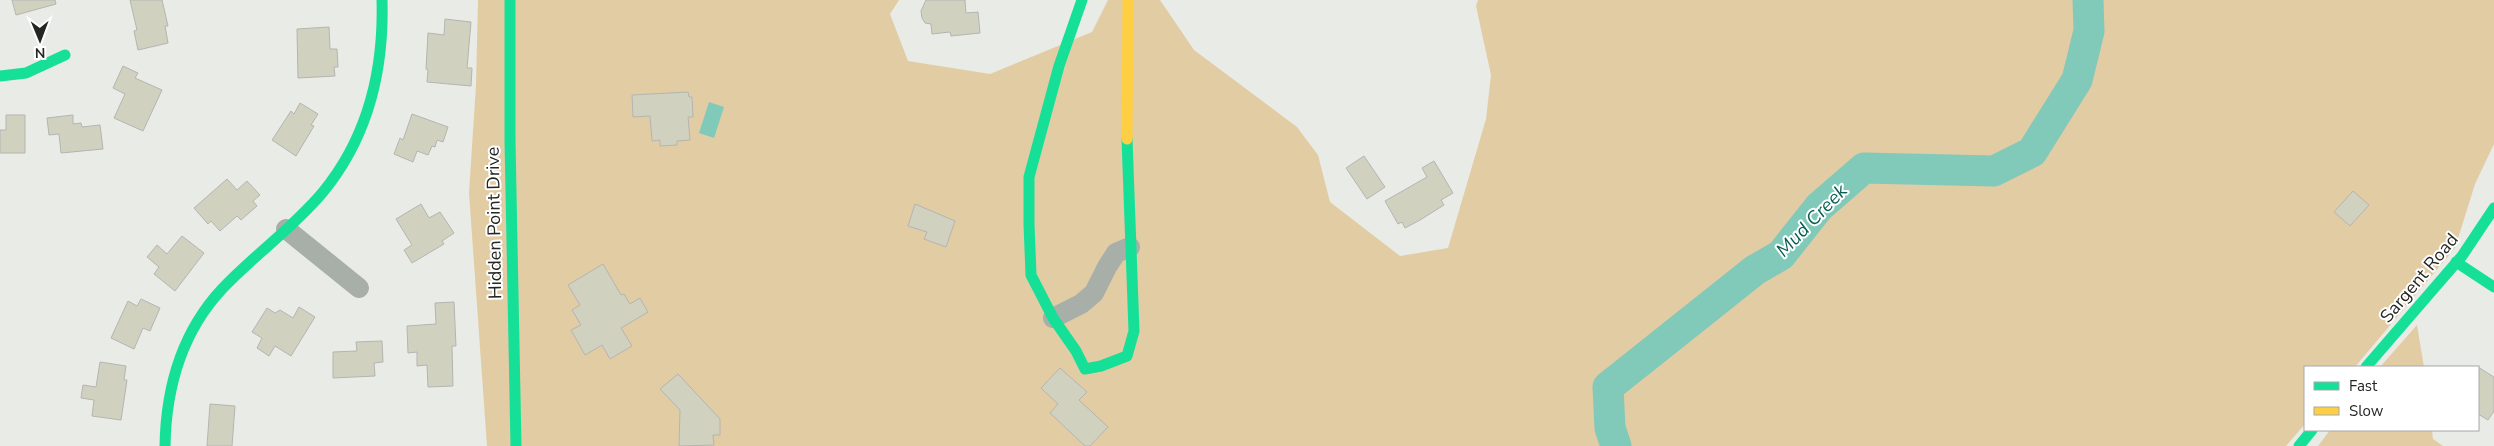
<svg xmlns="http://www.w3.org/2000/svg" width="2494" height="446" font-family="'Nunito Sans',sans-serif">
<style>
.forest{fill:#e2cca4}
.water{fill:#81c9b9}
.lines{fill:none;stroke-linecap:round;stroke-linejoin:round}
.river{stroke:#81c9b9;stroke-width:31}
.building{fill:#d1d1c0;stroke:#b4b5b1}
.street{stroke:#a7afa8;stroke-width:20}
.fast{stroke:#16e098;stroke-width:11}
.slow{stroke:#ffcf43;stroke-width:11}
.labels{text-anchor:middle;stroke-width:4;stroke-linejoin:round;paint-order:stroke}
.street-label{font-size:18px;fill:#242622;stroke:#fff}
.water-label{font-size:19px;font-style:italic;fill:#096053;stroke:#fff}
</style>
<rect width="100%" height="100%" fill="#e9ebe6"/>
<path class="forest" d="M478 0H899L890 14 908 61 990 74 1092 32 1108 0H1160L1194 50 1297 127 1318 155 1330 202 1400 256 1448 248 1486 119 1491 75 1476 6 1478 0H2494V144L2475 184 2455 248 2355 367H2305V424L2286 446H487L469 193 476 85Z
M2417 325 2424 367H2380Z
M2330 430H2432L2433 439 2443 446H2318Z"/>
<path class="water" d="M709 102 724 107 714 138 699 133Z"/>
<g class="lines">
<path class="river" d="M1616 446 1610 428 1608 387 1755 270 1781 255 1819 207 1864 168 1994 171 2032 152 2077 80 2089 31 2088 0"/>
</g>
<path class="building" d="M12 0H55L56 4 16 15Z
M130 0H162L168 26H165L168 43 138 50 134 31 137 30Z
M926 0H965L966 13 978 12 980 33 951 36 950 32 932 34 931 24 925 23 922 18 921 11Z
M445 19 471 22 467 68H472L471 86 427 82 428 70 426 69 428 33 444 35Z
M329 27 330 49H337L338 67H334L335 76 298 78 297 29Z
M123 66 138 73 135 78 162 90 143 131 114 118 125 94 113 88Z
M688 92 689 97H692L693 117H688L690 140 677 141V145L660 146V140L652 141 650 116 633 117 632 95Z
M300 103 318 114 311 125 314 126 296 156 272 140 291 111 294 114Z
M412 114 448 127 443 142 437 140 435 147 432 146 428 155 417 151 413 162 394 154 400 138 403 140Z
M6 115H25V153H0V130H6Z
M73 115V124L81 123 82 127 100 125 103 149 61 153 59 134 49 135 47 118Z
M1364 156 1385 187 1367 199 1346 168Z
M1434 161 1453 193 1441 200 1444 205 1420 220 1405 228 1402 222 1398 224 1385 201 1427 177 1422 168Z
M227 179 237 190 247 181 260 195 253 201 257 206 241 220 237 216 220 231 211 221 208 224 194 208Z
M2353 191 2369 205 2350 226 2334 212Z
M421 204 429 218 440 212 454 233 442 241 444 244 412 263 404 250 412 245 396 219Z
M915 204 955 221 946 247 924 239 927 232 908 226Z
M182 236 204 253 175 291 154 274 159 267 147 257 157 245 167 254Z
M603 264 621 295 624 294 630 304 640 298 648 312 621 328 632 346 610 359 602 345 585 355 571 330 581 325 572 310 580 305 568 285Z
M141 299 160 308 150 331 143 328 134 349 111 338 128 301 137 306Z
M454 302 456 346H452L453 386 428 387 427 365 417 366V352L408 353 407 326 436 324 435 303Z
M299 307 315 317 291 356 275 346 269 356 257 348 262 338 252 332 267 308 275 313 280 310 293 318Z
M382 341 383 362 374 363 375 376 333 378V352L357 351 356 342Z
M100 362 126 366 124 380H127L121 420 92 416 94 400 81 398 83 385 96 387Z
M2478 367 2494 377V411L2488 420 2478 414Z
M1060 368 1087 392 1079 400 1108 427 1090 446H1085L1050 413 1058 404 1041 388Z
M678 374 720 419V435H713L714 445 679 446 680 410 660 389Z
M210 404 235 406 232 446H207Z"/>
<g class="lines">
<path class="street" d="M286 229 359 288
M1053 318 1081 304 1094 293 1107 267 1116 253 1130 247"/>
<path class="fast" d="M510 0V141L516 446
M1082 0 1059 66 1029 177V224L1031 275 1053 318 1076 351 1085 369 1101 366 1127 356 1134 331 1127 139
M0 76 26 73 65 55
M2456 262 2494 287
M2366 367 2462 256 2494 208
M165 446C166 388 182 332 222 289 254 255 293 228 323 192 368 137 384 69 382 0
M2299 446 2312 430"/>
<path class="slow" d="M1127 139 1128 0"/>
</g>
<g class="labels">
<g class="street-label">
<text transform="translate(494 223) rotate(-91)" y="6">Hidden Point Drive</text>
<text transform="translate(2419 278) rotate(-50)" y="6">Sargent Road</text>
</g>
<g class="water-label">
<text transform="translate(1811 220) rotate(-46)" y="7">Mud Creek</text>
</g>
</g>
<rect x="2304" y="366" width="175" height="65" fill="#ffffff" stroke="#a7a8a7"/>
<rect x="2314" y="382" width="25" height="8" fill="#16e098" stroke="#a7a8a7"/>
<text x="2349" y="391" font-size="15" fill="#242622">Fast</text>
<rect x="2314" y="407" width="25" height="8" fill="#ffcf43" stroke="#a7a8a7"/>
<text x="2349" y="416" font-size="15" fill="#242622">Slow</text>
<g transform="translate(40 40) rotate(179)" stroke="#ffffff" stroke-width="4" paint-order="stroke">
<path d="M0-4L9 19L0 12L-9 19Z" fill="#242622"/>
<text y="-8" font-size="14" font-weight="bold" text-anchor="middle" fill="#242622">N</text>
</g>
</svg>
